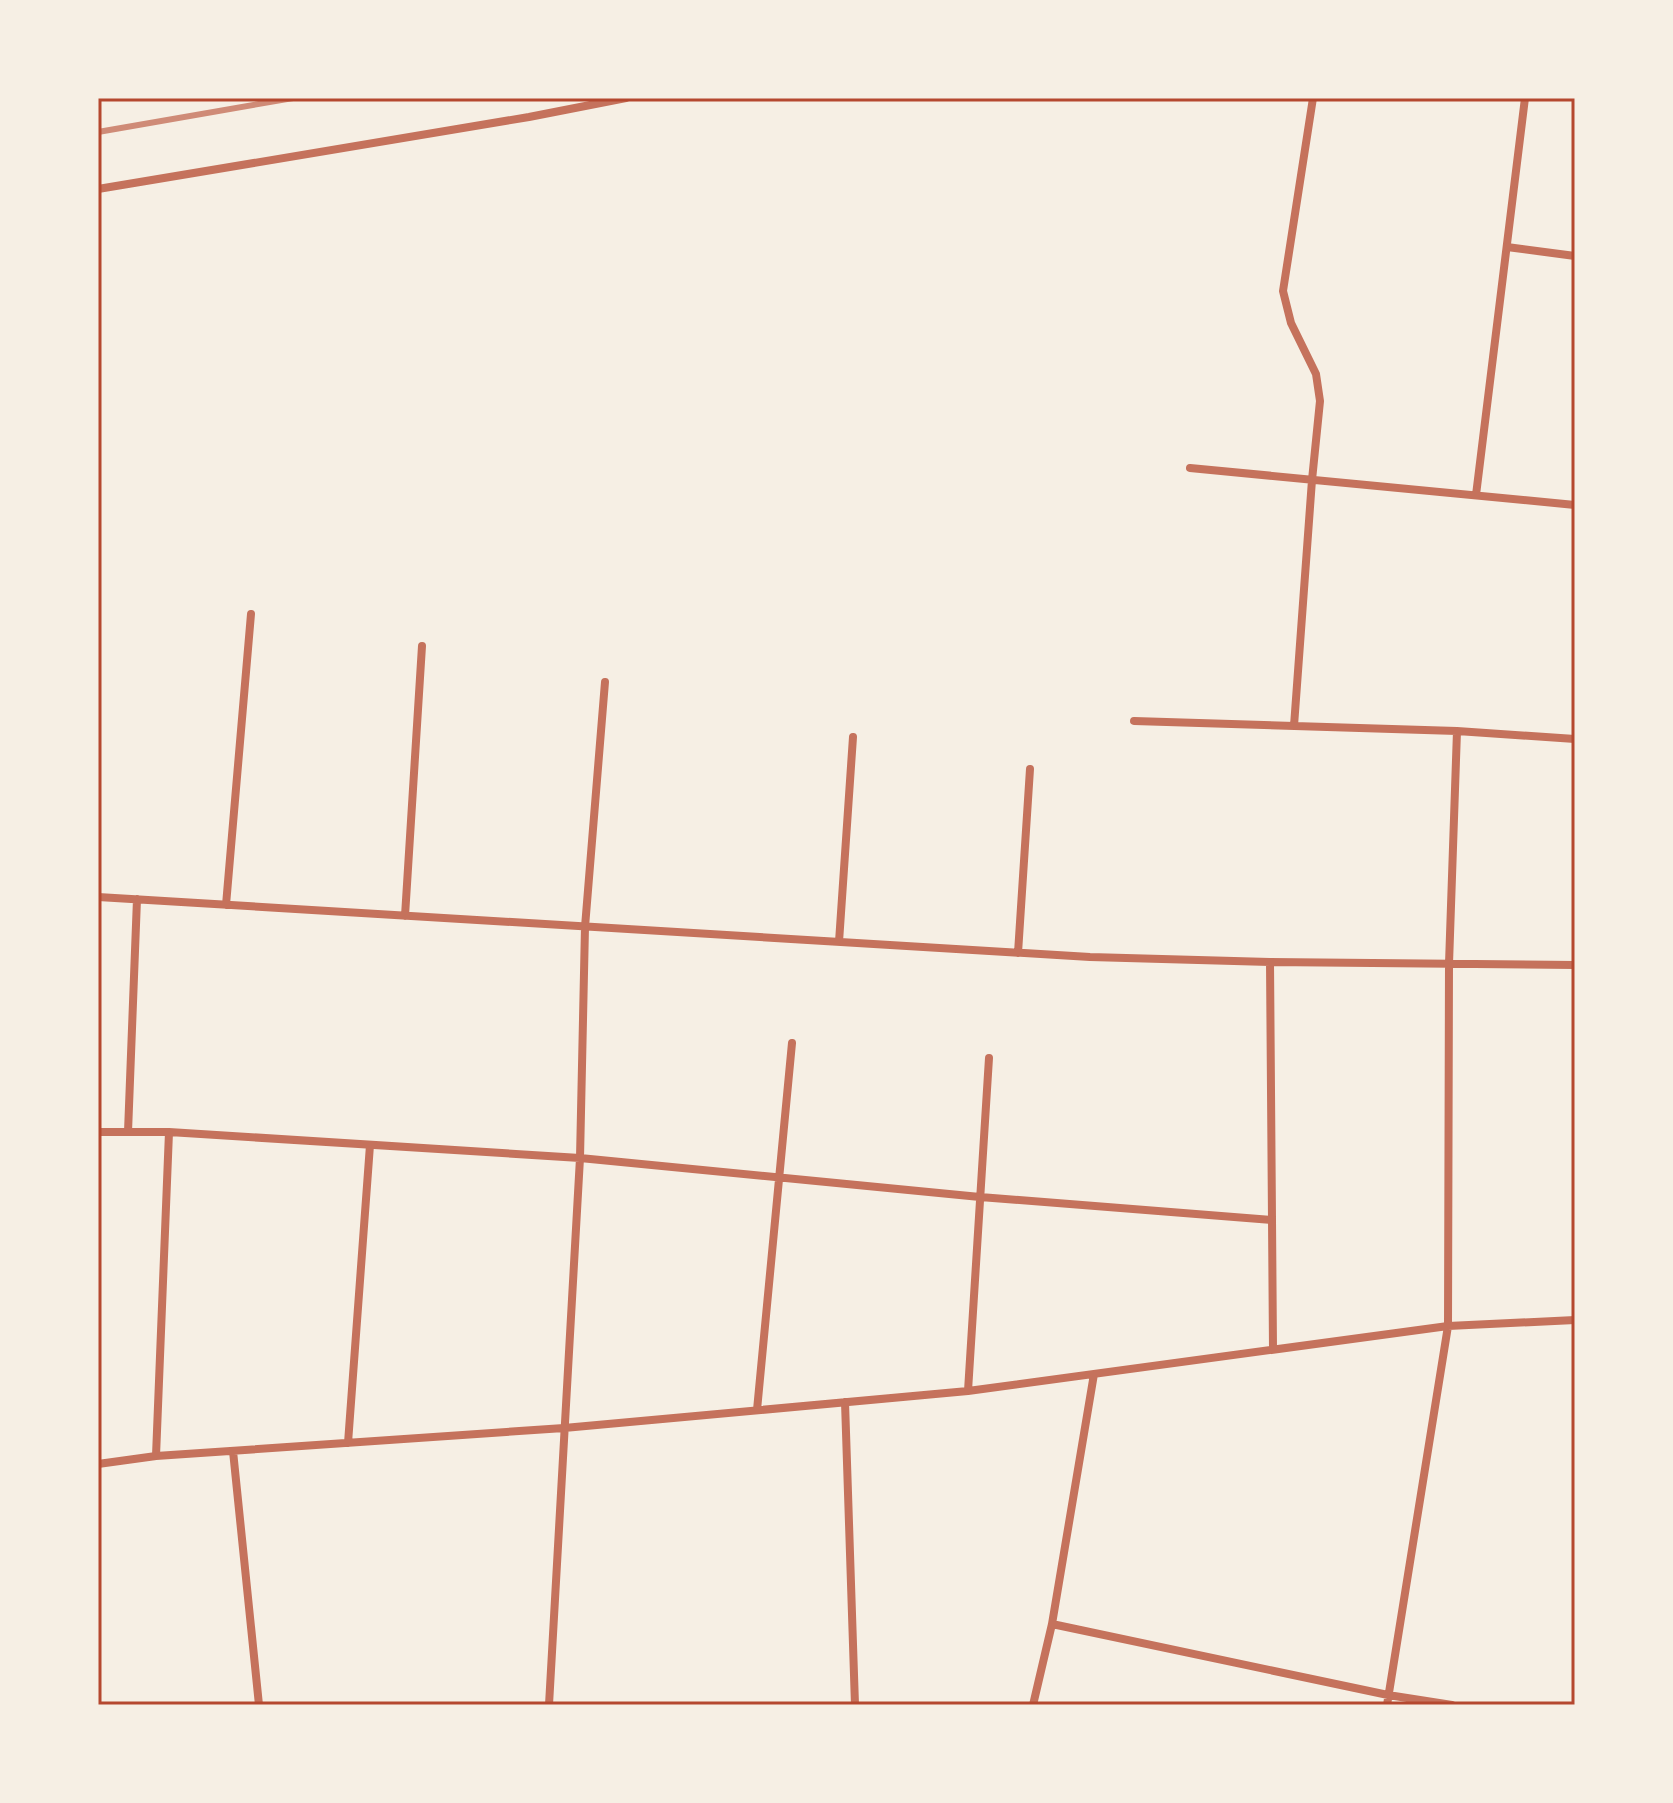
<svg xmlns="http://www.w3.org/2000/svg" width="1673" height="1803" font-family="'DejaVu Sans',sans-serif">
<style>
.lines{fill:none;stroke-linecap:round;stroke-linejoin:round}
.minor{stroke:#c5725c;stroke-width:8}
.rail{stroke:#cf8b77;stroke-width:6}
.neatline{fill:none;stroke:#b5482f;stroke-width:3}
</style>
<rect width="100%" height="100%" fill="#f6efe4"/>
<g class="lines">
<path class="minor" d="M98 189 529 117 626 98
M1507 247 1575 256
M1190 468 1575 505
M1476 495 1525 98
M1134 721 1457 731 1575 739
M1294 726 1312 480 1320 401 1316 374 1291 323 1283 291 1313 98
M98 897 1090 957 1270 962 1575 965
M226 905 251 614
M405 916 422 646
M839 942 853 737
M1018 953 1030 769
M1270 962 1273 1349
M98 1132H169L580 1158 980 1197 1272 1220
M128 1132 137 899
M968 1391 989 1058
M845 1402 855 1705
M757 1410 792 1043
M348 1443 370 1145
M233 1451 259 1705
M156 1456 169 1132
M98 1464 156 1456 564 1428 968 1391 1448 1326 1575 1320
M1052 1624 1388 1695 1452 1705
M549 1705 580 1158 585 927 605 682
M1033 1705 1052 1624 1094 1374
M1387 1705 1448 1326 1449 964 1457 731"/>
<path class="rail" d="M98 132 293 98"/>
</g>
<rect width="1673" height="1803" fill="none" stroke="#f6efe4" stroke-width="200"/>
<rect x="100" y="100" width="1473" height="1603" class="neatline"/>
</svg>
